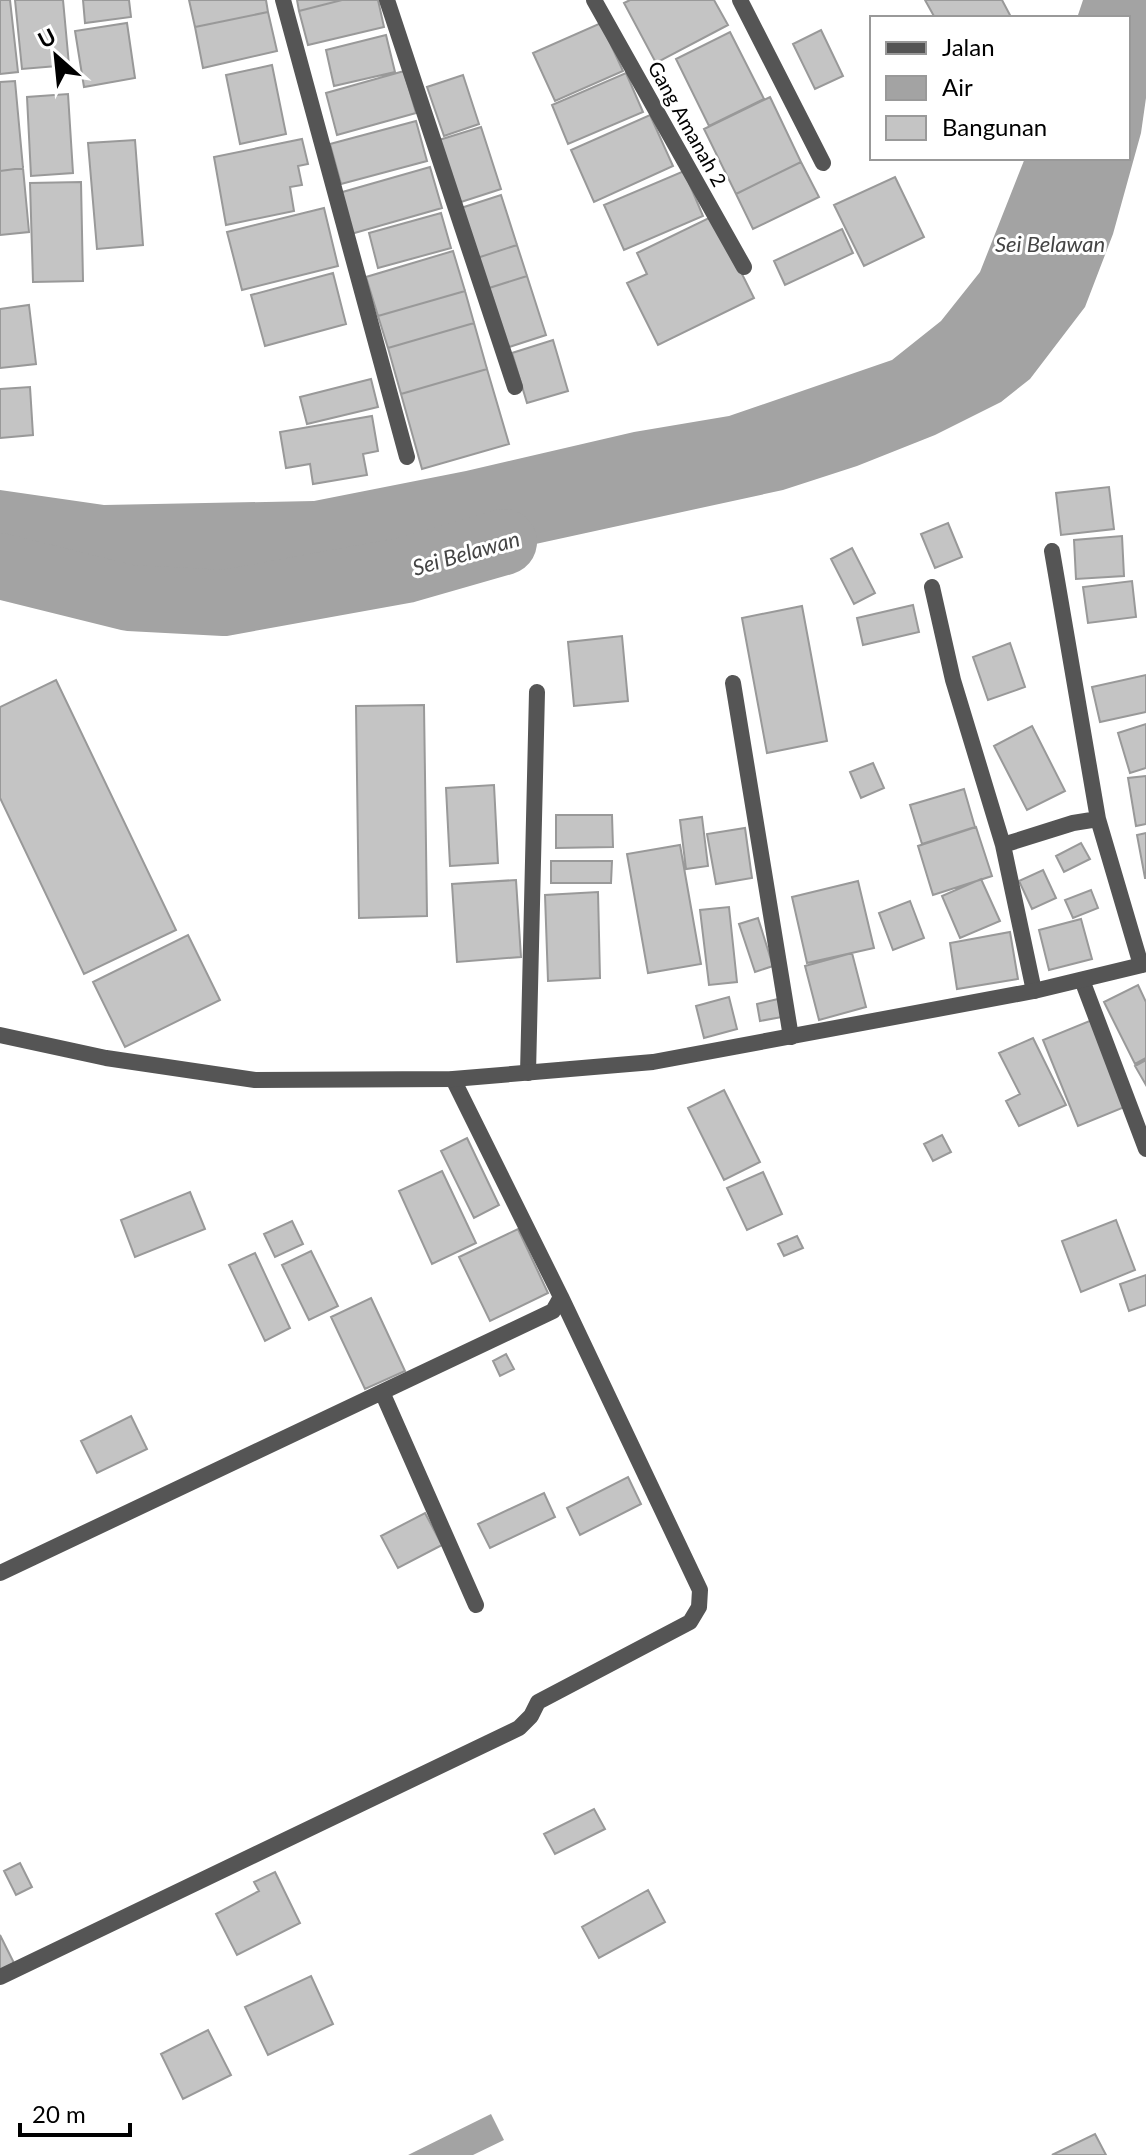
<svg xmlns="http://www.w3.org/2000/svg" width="1146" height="2155" font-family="Lato,sans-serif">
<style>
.water{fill:#a3a3a3}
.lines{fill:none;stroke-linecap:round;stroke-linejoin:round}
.river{stroke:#a3a3a3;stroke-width:66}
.building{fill:#c4c4c4;stroke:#999;stroke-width:2}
.minor{stroke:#555;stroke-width:16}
.tertiary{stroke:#555;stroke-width:16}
.labels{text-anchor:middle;stroke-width:6;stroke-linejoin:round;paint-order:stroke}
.street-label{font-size:20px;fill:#000;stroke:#fff}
.water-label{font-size:22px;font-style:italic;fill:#444;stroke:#fff}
</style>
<rect width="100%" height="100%" fill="#fff"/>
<path class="water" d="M1083 0H1146V98L1141 133 1113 234 1085 307 1030 379 1001 402 935 435 857 466 783 490 453 562 168 599 70 598 0 582V490L104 505 314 501 466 471 634 432 729 416 892 360 941 321 980 272 1025 158H1128V18H1077Z
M491 2114 504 2140 473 2155H408Z"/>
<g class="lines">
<path class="river" d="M0 566 129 598 224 603 406 570 504 542"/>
</g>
<path class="building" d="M0 0H10L18 72 0 74Z
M15 0H63L69 65 22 69Z
M83 0H129L131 17 85 23Z
M189 0H266L268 12 195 27Z
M297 0H342L299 11Z
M342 0H378L384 27 308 45 299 11Z
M630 0H714L728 25 656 63 624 3Z
M925 0H1002L1011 17 935 18Z
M268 12 277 51 203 68 195 27Z
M127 23 135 78 84 87 75 31Z
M601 23 623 71 555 101 533 53Z
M821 30 843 76 815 89 793 44Z
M730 32 764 99 709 126 676 59Z
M386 35 395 72 334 86 326 50Z
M272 65 286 134 240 144 226 75Z
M404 71 416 113 337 135 326 93Z
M626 73 643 112 568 144 552 105Z
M463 75 479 124 444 136 427 87Z
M15 81 23 168 0 171V82Z
M68 94 73 173 31 176 27 97Z
M770 97 801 162 736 194 704 129Z
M650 115 673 166 594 202 571 150Z
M416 121 427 161 341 184 330 144Z
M481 127 501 189 458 203 439 140Z
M302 139 308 164 298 166 302 185 290 187 294 211 226 225 214 157Z
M135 140 143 245 97 249 88 143Z
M801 162 819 197 753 229 736 194Z
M430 167 442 208 351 234 339 193Z
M23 168 29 232 0 235V171Z
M684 171 703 216 624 250 604 205Z
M895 177 924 237 864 266 834 205Z
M81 182 83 281 33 282 30 183Z
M501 195 517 245 477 258 461 208Z
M324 208 338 266 242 290 227 232Z
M441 213 451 248 378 268 369 233Z
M713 216 754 298 658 345 627 283 647 274 637 253Z
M842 229 853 253 785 285 774 261Z
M517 245 527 276 486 289 477 258Z
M453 251 465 291 378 316 366 277Z
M333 273 346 324 265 346 251 295Z
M527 276 546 335 506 348 486 289Z
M465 291 474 323 388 348 378 316Z
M29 305 36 364 0 368V309Z
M474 323 487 369 401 394 388 348Z
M553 340 568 391 527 403 512 353Z
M487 369 509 444 422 469 401 394Z
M371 379 378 407 307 424 300 397Z
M30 387 33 435 0 438V389Z
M372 416 378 451 363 454 367 475 313 484 310 464 286 468 280 432Z
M1109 487 1114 529 1061 535 1056 493Z
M948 523 962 557 935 568 921 534Z
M1122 536 1124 576 1076 579 1074 540Z
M852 548 875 593 854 604 831 559Z
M1132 581 1136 617 1088 623 1083 587Z
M913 605 919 632 863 645 857 618Z
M802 606 827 741 767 753 742 618Z
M622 636 628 701 574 706 568 642Z
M1010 643 1025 687 988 700 973 657Z
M1146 675V712L1100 722 1092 687Z
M56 680 176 930 84 974 0 798V707Z
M424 705 427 916 359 918 356 706Z
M1146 724V768L1130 773 1118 733Z
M1032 726 1065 791 1027 810 994 746Z
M873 763 884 788 861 798 850 772Z
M1146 776V824L1136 826 1128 778Z
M494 785 498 863 450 866 446 788Z
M964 789 975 827 922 844 910 805Z
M556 815H612L613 847 556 848Z
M702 817 708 866 686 869 680 820Z
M976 827 992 876 933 895 918 846Z
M745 828 752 878 716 884 707 834Z
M1146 833V878H1145L1137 835Z
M1081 843 1090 859 1064 872 1056 856Z
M680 845 701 964 648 973 627 854Z
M551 861H612L611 883H551Z
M1043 870 1056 898 1032 909 1019 881Z
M981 879 1000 921 960 938 942 896Z
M516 880 521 957 457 962 452 884Z
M858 881 874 948 807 963 792 897Z
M1091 890 1098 908 1073 918 1065 900Z
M598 892 600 978 548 981 545 895Z
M910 901 924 938 893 950 879 913Z
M729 907 737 982 709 985 700 910Z
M758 918 773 966 755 972 739 924Z
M1081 919 1092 959 1049 970 1039 930Z
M1010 932 1018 979 957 989 950 943Z
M188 935 220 1000 125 1047 93 982Z
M852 953 866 1007 819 1020 805 966Z
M1138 985 1146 1002V1058L1135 1064 1104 1002Z
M729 997 737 1029 704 1038 696 1006Z
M778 999 782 1017 760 1021 757 1004Z
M1092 1020 1127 1106 1078 1126 1043 1040Z
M1033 1038 1066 1105 1019 1126 1006 1101 1020 1094 999 1053Z
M1146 1060V1085L1135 1066Z
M724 1090 760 1162 724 1180 688 1108Z
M942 1135 951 1152 933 1161 924 1144Z
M467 1138 499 1205 474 1218 441 1151Z
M442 1171 476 1243 432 1264 399 1191Z
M763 1172 782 1214 747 1230 727 1188Z
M190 1192 205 1229 135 1257 121 1220Z
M1116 1220 1135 1270 1081 1292 1062 1241Z
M292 1221 303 1244 275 1257 264 1234Z
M518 1229 548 1293 490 1321 459 1257Z
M797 1236 803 1248 784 1256 778 1244Z
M311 1251 338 1306 309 1320 282 1265Z
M255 1253 290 1328 265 1341 229 1265Z
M1146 1275V1305L1129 1311 1120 1284Z
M371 1298 405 1371 365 1389 331 1317Z
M506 1354 514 1369 500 1376 493 1361Z
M131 1416 147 1449 97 1473 81 1441Z
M628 1477 641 1504 580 1535 567 1508Z
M544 1493 555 1517 490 1548 478 1524Z
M425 1513 442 1545 398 1568 381 1536Z
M594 1809 605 1829 555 1854 544 1834Z
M20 1863 32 1887 16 1895 4 1871Z
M275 1872 300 1923 237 1955 216 1914 259 1891 254 1882Z
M648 1890 665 1922 599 1958 582 1927Z
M0 1935 14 1963 0 1970Z
M311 1976 333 2024 268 2055 245 2007Z
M208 2030 231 2075 183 2099 161 2054Z
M1095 2134 1106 2155H1052Z"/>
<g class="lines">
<path class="minor" d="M283 0 407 457
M387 0 515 387
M594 0 744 267
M740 0 823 163
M1052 551 1098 819 1141 965
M932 587 953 680 1003 845 1034 991
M733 683 791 1037
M1003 845 1073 823 1098 819
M1082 980 1146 1149
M528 1073 537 692
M382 1392 476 1605
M0 1573 553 1311 561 1297 453 1079
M0 1977 519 1728 531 1716 538 1702 690 1622 699 1607 700 1590 561 1297"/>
<path class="tertiary" d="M0 1035 106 1058 255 1080 453 1079 653 1062 1034 991 1146 964"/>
</g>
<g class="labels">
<g class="street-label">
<text transform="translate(687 124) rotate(61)" y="7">Gang Amanah 2</text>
</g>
<g class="water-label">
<text x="1050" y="252">Sei Belawan</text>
<text transform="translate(466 553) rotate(-16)" y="8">Sei Belawan</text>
</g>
</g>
<rect x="870" y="16" width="260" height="144" fill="#ffffff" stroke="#999999" stroke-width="2"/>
<rect x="886" y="42" width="40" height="12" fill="#555555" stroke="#999999" stroke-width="2"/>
<text x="942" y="56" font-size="24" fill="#000000">Jalan</text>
<rect x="886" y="76" width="40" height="24" fill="#a3a3a3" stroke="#999999" stroke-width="2"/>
<text x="942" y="96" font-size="24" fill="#000000">Air</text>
<rect x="886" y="116" width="40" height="24" fill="#c4c4c4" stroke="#999999" stroke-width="2"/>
<text x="942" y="136" font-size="24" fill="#000000">Bangunan</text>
<g transform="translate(56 56) rotate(333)" stroke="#ffffff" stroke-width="6" paint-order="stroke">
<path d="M0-6L14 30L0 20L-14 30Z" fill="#000000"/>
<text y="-12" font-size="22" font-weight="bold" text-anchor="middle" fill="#000000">U</text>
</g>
<path d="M20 2123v12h110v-12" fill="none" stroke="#000000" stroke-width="4"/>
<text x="32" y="2123" font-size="24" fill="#000000" stroke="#ffffff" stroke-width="6" paint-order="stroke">20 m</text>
</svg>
